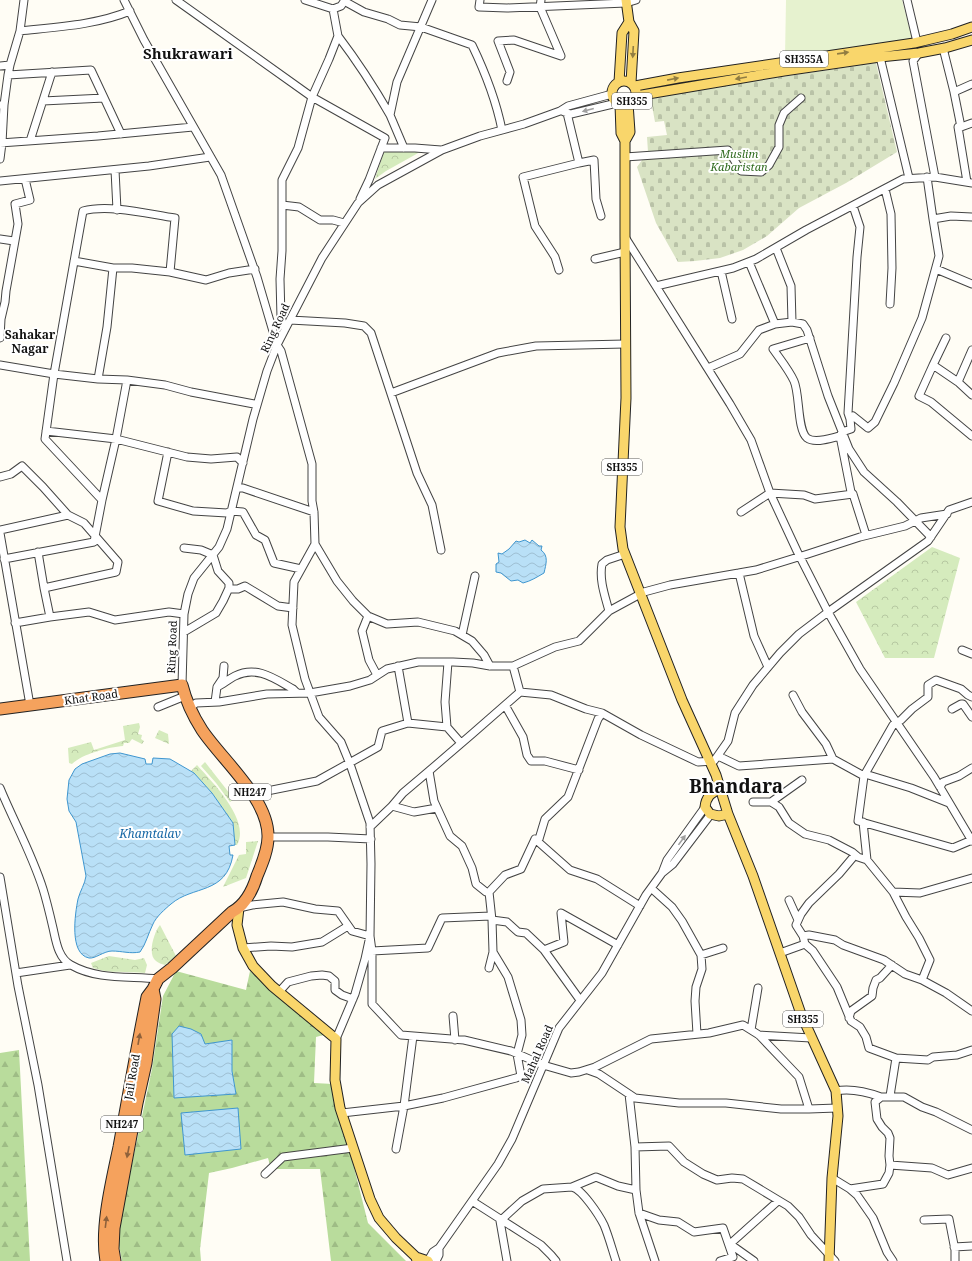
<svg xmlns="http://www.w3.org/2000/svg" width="972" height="1261" font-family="'Noto Serif',serif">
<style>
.forest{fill:url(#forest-firs);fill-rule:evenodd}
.cemetery{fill:url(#cemetery-stones)}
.park{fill:url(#park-crowns)}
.pitch{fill:#e6f2cf}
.water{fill:url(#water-waves);stroke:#3f96cf}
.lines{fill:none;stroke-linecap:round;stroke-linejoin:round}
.minor-casing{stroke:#444;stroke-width:9}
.major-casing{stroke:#222;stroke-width:11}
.highway-casing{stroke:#222;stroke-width:13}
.minor{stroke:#fff;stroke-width:7}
.major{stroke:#f9d66b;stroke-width:9}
.highway{stroke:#f5a25d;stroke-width:11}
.oneway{fill:#917d42}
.oneway2{fill:#a0a0a0}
.oneway3{fill:#8e613b}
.labels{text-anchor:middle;stroke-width:4;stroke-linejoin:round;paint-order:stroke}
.shield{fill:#fff;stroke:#585858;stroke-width:1}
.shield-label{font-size:10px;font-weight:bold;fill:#111}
.park-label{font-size:11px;font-style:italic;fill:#2f6b1f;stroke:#fff}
.street-label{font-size:11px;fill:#111;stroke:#fff}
.neighbourhood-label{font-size:12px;font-weight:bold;fill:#111;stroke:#fff}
.water-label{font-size:12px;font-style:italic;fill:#1768a6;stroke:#fff}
.district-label{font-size:15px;font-weight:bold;fill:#111;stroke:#fff}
.town-label{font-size:19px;font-weight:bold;fill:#111;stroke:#fff}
</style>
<defs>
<pattern id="forest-firs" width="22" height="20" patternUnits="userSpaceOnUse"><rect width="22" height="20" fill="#b9dc9c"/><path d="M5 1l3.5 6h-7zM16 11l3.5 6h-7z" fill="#9ebc85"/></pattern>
<pattern id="cemetery-stones" width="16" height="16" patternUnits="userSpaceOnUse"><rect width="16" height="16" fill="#d9e3c4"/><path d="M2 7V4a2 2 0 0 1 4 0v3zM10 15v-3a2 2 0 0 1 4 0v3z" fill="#b9c2a7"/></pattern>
<pattern id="park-crowns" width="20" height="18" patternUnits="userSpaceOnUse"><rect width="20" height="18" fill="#d5ebbd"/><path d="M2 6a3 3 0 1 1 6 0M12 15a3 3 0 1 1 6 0" fill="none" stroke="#b6c8a1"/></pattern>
<pattern id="water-waves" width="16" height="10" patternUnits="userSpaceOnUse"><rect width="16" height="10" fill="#b9e0f7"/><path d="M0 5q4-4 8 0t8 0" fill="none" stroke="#9ebfd3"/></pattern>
</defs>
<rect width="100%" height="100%" fill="#fffdf5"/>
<path class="forest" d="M176 971 246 990 250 971 327 1034 316 1037 314 1083 333 1084 368 1223 406 1261H331L320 1169H271L268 1158 232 1168 209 1173 200 1249 201 1261H122L117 1235 152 1069 163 996ZM191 1029 205 1044 232 1041V1071L236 1094Z
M19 1050 30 1261H0V1053Z"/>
<path class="cemetery" d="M876 63 897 152 846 183 799 208 767 236 743 250 720 258 695 261 678 262 656 223 637 167 648 152 647 137 667 135 664 121 655 122 651 100 665 94Z"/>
<path class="park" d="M384 151 420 152 386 171 375 179Z
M932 547 960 558 934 658H885L856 602Z
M139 723 140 727 138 734 142 735 141 739 144 741 142 744 132 739 129 743H124L123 746C109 747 82 754 72 764L69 763 68 748 91 742 94 750 125 740 123 726Z
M159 730 168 734 169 744 155 738Z
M205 762 234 799 230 802 216 783 201 766Z
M197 765C212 782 251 820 237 845H235L233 823 212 793 194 773 191 771Z
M258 841 246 878 223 887 239 855 246 854V842Z
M160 925 176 956 165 965C162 964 158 963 156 961 147 955 154 932 160 925Z
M109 956 135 960 144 958 147 965 145 973C128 971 109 974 93 968L91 963Z"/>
<path class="pitch" d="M786 0H902L913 42 785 57Z"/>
<path class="water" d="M525 540 530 543 532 540 539 546H542L541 550C549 556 546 564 544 573 537 577 531 581 523 583L518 580 511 581 501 573 496 572V564L499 562 498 553 502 554 509 549 516 541 519 542Z
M120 753 145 759 146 764H152L153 758 170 759 194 773 212 793 233 823 235 845 229 846 230 855H233C226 895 193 885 171 904 165 909 156 917 153 924 148 934 146 944 140 952 130 954 122 951 112 951 104 951 95 959 89 958 69 954 75 914 78 899 80 891 85 884 86 876L76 822 69 811 67 799 69 780 75 769 82 764 110 754Z
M179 1026 191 1029 201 1034 205 1044 232 1040V1071L236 1094 174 1098 172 1034Z
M238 1108 241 1149 185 1155 181 1113Z"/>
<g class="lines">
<g class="minor-casing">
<path id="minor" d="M124 0 144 40 221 175 257 277 277 345 281 351 312 464V501L314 512 315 544 294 582 292 625 305 679 319 717 341 742 350 764 370 823 371 864 370 936 372 951V1004L401 1035 464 1040 511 1051 543 1065 571 1073 579 1072 595 1067 651 1039 709 1033 743 1025 759 1035 799 1077 809 1109
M176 0 312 97 385 138 369 180 360 199
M305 0 333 9
M480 0 479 7 507 8 626 3 636 0
M907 0 917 42
M344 1 364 12 388 19 400 25 421 27 472 45C485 72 496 100 502 130
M20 31C57 27 96 25 130 11
M338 36 333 9 341 6 345 0
M943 48 954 92 961 127 972 123
M919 53 913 61 935 177
M880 57 909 178
M10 65 20 31 24 0
M0 66 10 65 8 75 91 70 121 134
M507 81 510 72 498 41 514 40 561 56 540 7 541 0
M954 92 972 84
M43 101 104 98
M0 105H4L8 75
M564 112 571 114 617 103
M390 115 404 148
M961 127H958L967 182
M30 141 52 72
M0 143 98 136 193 127
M381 148H415L441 150
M625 157 728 150 741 171 761 172 769 165 779 147V125L784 113 801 98
M0 159 2 143 4 105
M579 163 594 160 596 199 601 216
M115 170 117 210
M927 177 933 219
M0 181 149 166 210 157
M885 189 891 214 892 268 890 304
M282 205 299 207 320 220H333L344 223
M0 239 14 241
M776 248 791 286 792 322
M595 259 625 252
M74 261 113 268H132L170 272
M749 262 775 324
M936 269 972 284
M559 270 555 257 535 226 523 177 579 163 567 113
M721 271 732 319
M656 286 733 268 756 259 806 230 903 179 935 177 972 183
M290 320 345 323 364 326 371 333 417 473 432 505 441 550
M285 329 281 318 280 279 282 251V180L298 148 312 97 329 59 338 36C357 61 374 87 390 115L397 82 432 0
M0 338 1 319 5 302 6 291 18 224 15 204 30 200 25 179
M810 338 773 349C780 359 789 370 794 381 800 394 797 430 807 438 815 444 831 438 840 436
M972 350 958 382 972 395
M0 365 54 374 83 211C109 204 148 214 175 218L170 272 206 280 229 273 255 269
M933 365 946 338
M708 368 740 354 759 330 775 324 792 322 803 324 807 330 828 396 849 449 864 472 897 502 931 537
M54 374 98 379 127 380 116 439 102 500 45 439Z
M98 379 107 327 113 268
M127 380 165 385 191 392 254 404 256 406
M958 382 933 365 919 396 931 402 972 436
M391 393 498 353 536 346 625 344
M850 419 848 413 857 257 860 227 853 206
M46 431 116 439 187 457 211 459 237 457 243 463
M168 452 158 501 193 511 227 513 231 511 243 512 256 535 265 540 274 563 301 569
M0 477 11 474 22 466 43 487 68 515 84 523 118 562 116 572 44 588 50 617 15 623
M237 488H243L314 512
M853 494 851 492 840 436 842 432 851 429 850 419 853 416 868 428 875 422 894 383 922 318 939 256 933 219 951 216 972 217
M972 502 949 510 928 541 828 612 860 669 934 777 972 841
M741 512 770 493 804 495 815 499 853 494 866 535
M0 530 68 515
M0 533 30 705
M315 544 337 581 353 601 368 616 387 624 418 622 455 631 472 641 484 655 490 666
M184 548 201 550 213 555 218 571 229 583V589H238L245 586 278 606 293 608
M38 552 44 588
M4 559 94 542 102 500
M739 573 754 636 768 667
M609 611C605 596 599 580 602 564L607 560 625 554
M368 616 362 631 369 660 377 675
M50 617 89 612 115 620 169 612 184 614
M184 632 216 613 223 601 229 588
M462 635 475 576
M962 650 972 654
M448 662 445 702 447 727 461 743
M224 666 223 678 217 687C223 684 229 679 235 676 257 665 275 679 293 689L297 693
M398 666 408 723 447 727
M513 666 520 692 551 695 586 709 602 713 641 735 698 762 714 761 728 741 735 713 753 685 780 653 799 634 828 612 797 551 770 493 751 440 730 404 625 237
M182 685 184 614 188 594 194 578 219 547 227 529 253 419 267 371 277 345 322 258 358 203 378 185 442 150 480 136 524 124 560 111 568 106 612 94
M793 695 802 712 826 744 833 759
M215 702 217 687
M505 705 523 737 527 755 531 761H545L579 770
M158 707 185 696
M190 708 196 703 219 702 267 694 310 693 350 686 370 680 387 669 418 662H453L473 663 490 666H513L555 647 579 641 609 611 644 592 670 585 756 570 808 554 860 537 905 526 921 518 947 514
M952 709 961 704H963L972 717
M718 756 739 766 833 759 864 776 865 774
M429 771 403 793 392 806 414 812 437 808
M864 776 858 821 953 848 972 840
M940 787 943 782 959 776 972 768
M0 788C14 822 32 854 43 889 47 902 50 915 53 928 56 941 58 958 71 965 97 980 129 976 158 979
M252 794 317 781 378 747 382 731 408 723
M753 802H771L779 807 789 823 805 834 829 840 852 852 858 857 867 860 893 892 920 893 972 878
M771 802 802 780
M949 803 911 788 865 774 893 725 901 720 912 709 928 697V685L936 680 961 689 968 695 972 697
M863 822 867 860
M370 827 392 806
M268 837H328L371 839
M535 839H539L545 819 568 797 598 719 602 713
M662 873 673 864 711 814
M0 877 18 986 38 1085 67 1261
M651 888 672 907 682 921 701 955 702 969 696 987 695 1001 697 1034
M489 892H486L476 884 472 868 462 846 450 836 434 801 429 771 472 734 520 692
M893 892 906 917 919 938 930 960 922 980
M789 900 798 920
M239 908 252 905 283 902 315 909 338 911 352 931 370 936 365 959 355 994 336 1039
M803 936 796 925 801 914 809 903 839 874 855 855
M805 944 813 951 837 987 851 1021 860 1027 866 1037 869 1048 896 1058
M243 948 271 946 292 947 322 942 348 926
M544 950 564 942 561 913 618 945
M372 951 428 948 442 918 491 916
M780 953 805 944 803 936 809 935 835 940 843 945 884 960 905 974 922 980 946 993 972 1011
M701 955 723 948
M489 968 493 952 492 920
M16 973 70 965
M279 992 288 982 311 976 322 975 329 976 335 981V990L342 995 353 999
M580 1000 544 950 526 933 518 932 507 922 492 920 489 892 505 875 521 869 535 839 570 870 597 879 640 906
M453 1016 455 1040
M849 1018 851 1011 872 996 873 988 876 980 880 978 892 965
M751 1030 758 988
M759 1035 811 1038
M588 1070 599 1074 635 1098 679 1103H726L781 1109H809L837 1108
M836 1091C851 1088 867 1092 881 1097
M629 1094 635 1147 669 1146 684 1162 703 1174 717 1180 732 1178 743 1179 788 1206 799 1217 811 1235 835 1261
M890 1096 896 1058 928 1060 933 1057 957 1055 972 1050
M342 1113 404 1106 443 1098 516 1078 521 1076 517 1054 522 1035 521 1020 508 977 493 952
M635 1147 636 1190 639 1213 655 1261
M396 1149 404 1106 413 1036
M890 1165 932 1168 948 1175 972 1168
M265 1174 283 1157 353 1148
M832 1178 850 1189 857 1195 873 1218 887 1252 893 1261
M572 1187C582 1189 599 1215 604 1225 609 1237 612 1249 616 1261
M850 1189 883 1184 889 1173 890 1165 889 1156 890 1138 888 1133 882 1127 877 1119 875 1102 881 1097H904L922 1107 936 1112 972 1130
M472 1201 541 1245 551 1255 556 1261
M639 1213 659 1220 678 1222 694 1232 723 1228 733 1257 720 1261
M924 1220 949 1219 955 1250V1261
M954 1247 972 1246
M428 1261 433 1252 439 1248 498 1164 512 1139 559 1028 602 973 646 895 662 873 667 860 705 807
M436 1261 439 1255V1248
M507 1261 500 1221 522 1201 543 1189 572 1187 596 1177 618 1186 636 1190
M754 1261 730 1244 778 1201"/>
</g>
<g class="major-casing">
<path id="major" d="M626 0 629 22 634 31 631 83
M612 93a12 12 0 1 1 24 0a12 12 0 1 1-24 0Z
M619 82 622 33 629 22
M635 86 678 78 914 43 952 34 972 27
M636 96 784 71 880 57 919 53 945 48 972 40
M628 103 630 132 625 141V236L626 398 620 527 623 549 682 700 716 775 728 814 719 816 710 814 705 807C706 797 711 792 720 789
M620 104 621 133 625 141
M728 814 753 876 801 1014 836 1091 838 1116 832 1178 829 1261
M239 908 237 925 243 948 253 966 272 986 336 1039 335 1080 340 1108 370 1199 379 1218 396 1238 416 1257 417 1261
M416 1257 428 1261"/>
</g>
<g class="highway-casing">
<path id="highway" d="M0 709 182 685C186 701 193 716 202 730 222 760 269 799 268 837 268 850 262 864 257 876 253 889 245 905 232 912L172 968 158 979 153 989 147 997C137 1047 128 1097 119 1147 112 1180 100 1228 106 1261
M115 1261 113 1249 114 1228 137 1103 146 1063 155 999 153 989"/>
</g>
<use href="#minor" class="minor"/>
<use href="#major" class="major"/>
<use href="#highway" class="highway"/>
</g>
<defs><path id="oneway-solid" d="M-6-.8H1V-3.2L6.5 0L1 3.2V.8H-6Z"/></defs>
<g class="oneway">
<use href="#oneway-solid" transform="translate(633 52) rotate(93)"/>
<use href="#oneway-solid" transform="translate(843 53) rotate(-8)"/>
<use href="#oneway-solid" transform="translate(741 78) rotate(170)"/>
<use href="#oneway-solid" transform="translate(673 79) rotate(-11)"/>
</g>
<g class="oneway2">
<use href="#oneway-solid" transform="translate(588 110) rotate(165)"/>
<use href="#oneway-solid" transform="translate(682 840) rotate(-54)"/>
</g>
<g class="oneway3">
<use href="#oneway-solid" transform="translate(139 1039) rotate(-80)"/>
<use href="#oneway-solid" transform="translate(128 1152) rotate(101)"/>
<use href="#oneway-solid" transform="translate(106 1222) rotate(-83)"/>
</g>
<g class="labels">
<g class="shield">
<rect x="780" y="51" width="48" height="16" rx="3"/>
<rect x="612" y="93" width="40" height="16" rx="3"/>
<rect x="602" y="459" width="40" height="16" rx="3"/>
<rect x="229" y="784" width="42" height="16" rx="3"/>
<rect x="783" y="1011" width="40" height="16" rx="3"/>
<rect x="101" y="1116" width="42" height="16" rx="3"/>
</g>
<g class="shield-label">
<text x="804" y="63">SH355A</text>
<text x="632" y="105">SH355</text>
<text x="622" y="471">SH355</text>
<text x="250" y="796">NH247</text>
<text x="803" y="1023">SH355</text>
<text x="122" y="1128">NH247</text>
</g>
<g class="park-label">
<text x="739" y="158">Muslim<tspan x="739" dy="13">Kabaristan</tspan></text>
</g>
<g class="street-label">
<text transform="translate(275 328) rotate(-65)" y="4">Ring Road</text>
<text transform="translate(172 647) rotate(-88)" y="4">Ring Road</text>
<text transform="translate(91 697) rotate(-8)" y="4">Khat Road</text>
<text transform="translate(537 1054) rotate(-66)" y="4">Mahal Road</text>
<text transform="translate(132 1077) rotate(-80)" y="4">Jail Road</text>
</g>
<g class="neighbourhood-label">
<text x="30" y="339">Sahakar<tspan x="30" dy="14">Nagar</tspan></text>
</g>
<g class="water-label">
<text x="150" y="838">Khamtalav</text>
</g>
<g class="district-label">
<text x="188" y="59">Shukrawari</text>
</g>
<g class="town-label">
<text x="736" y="793">Bhandara</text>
</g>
</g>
</svg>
